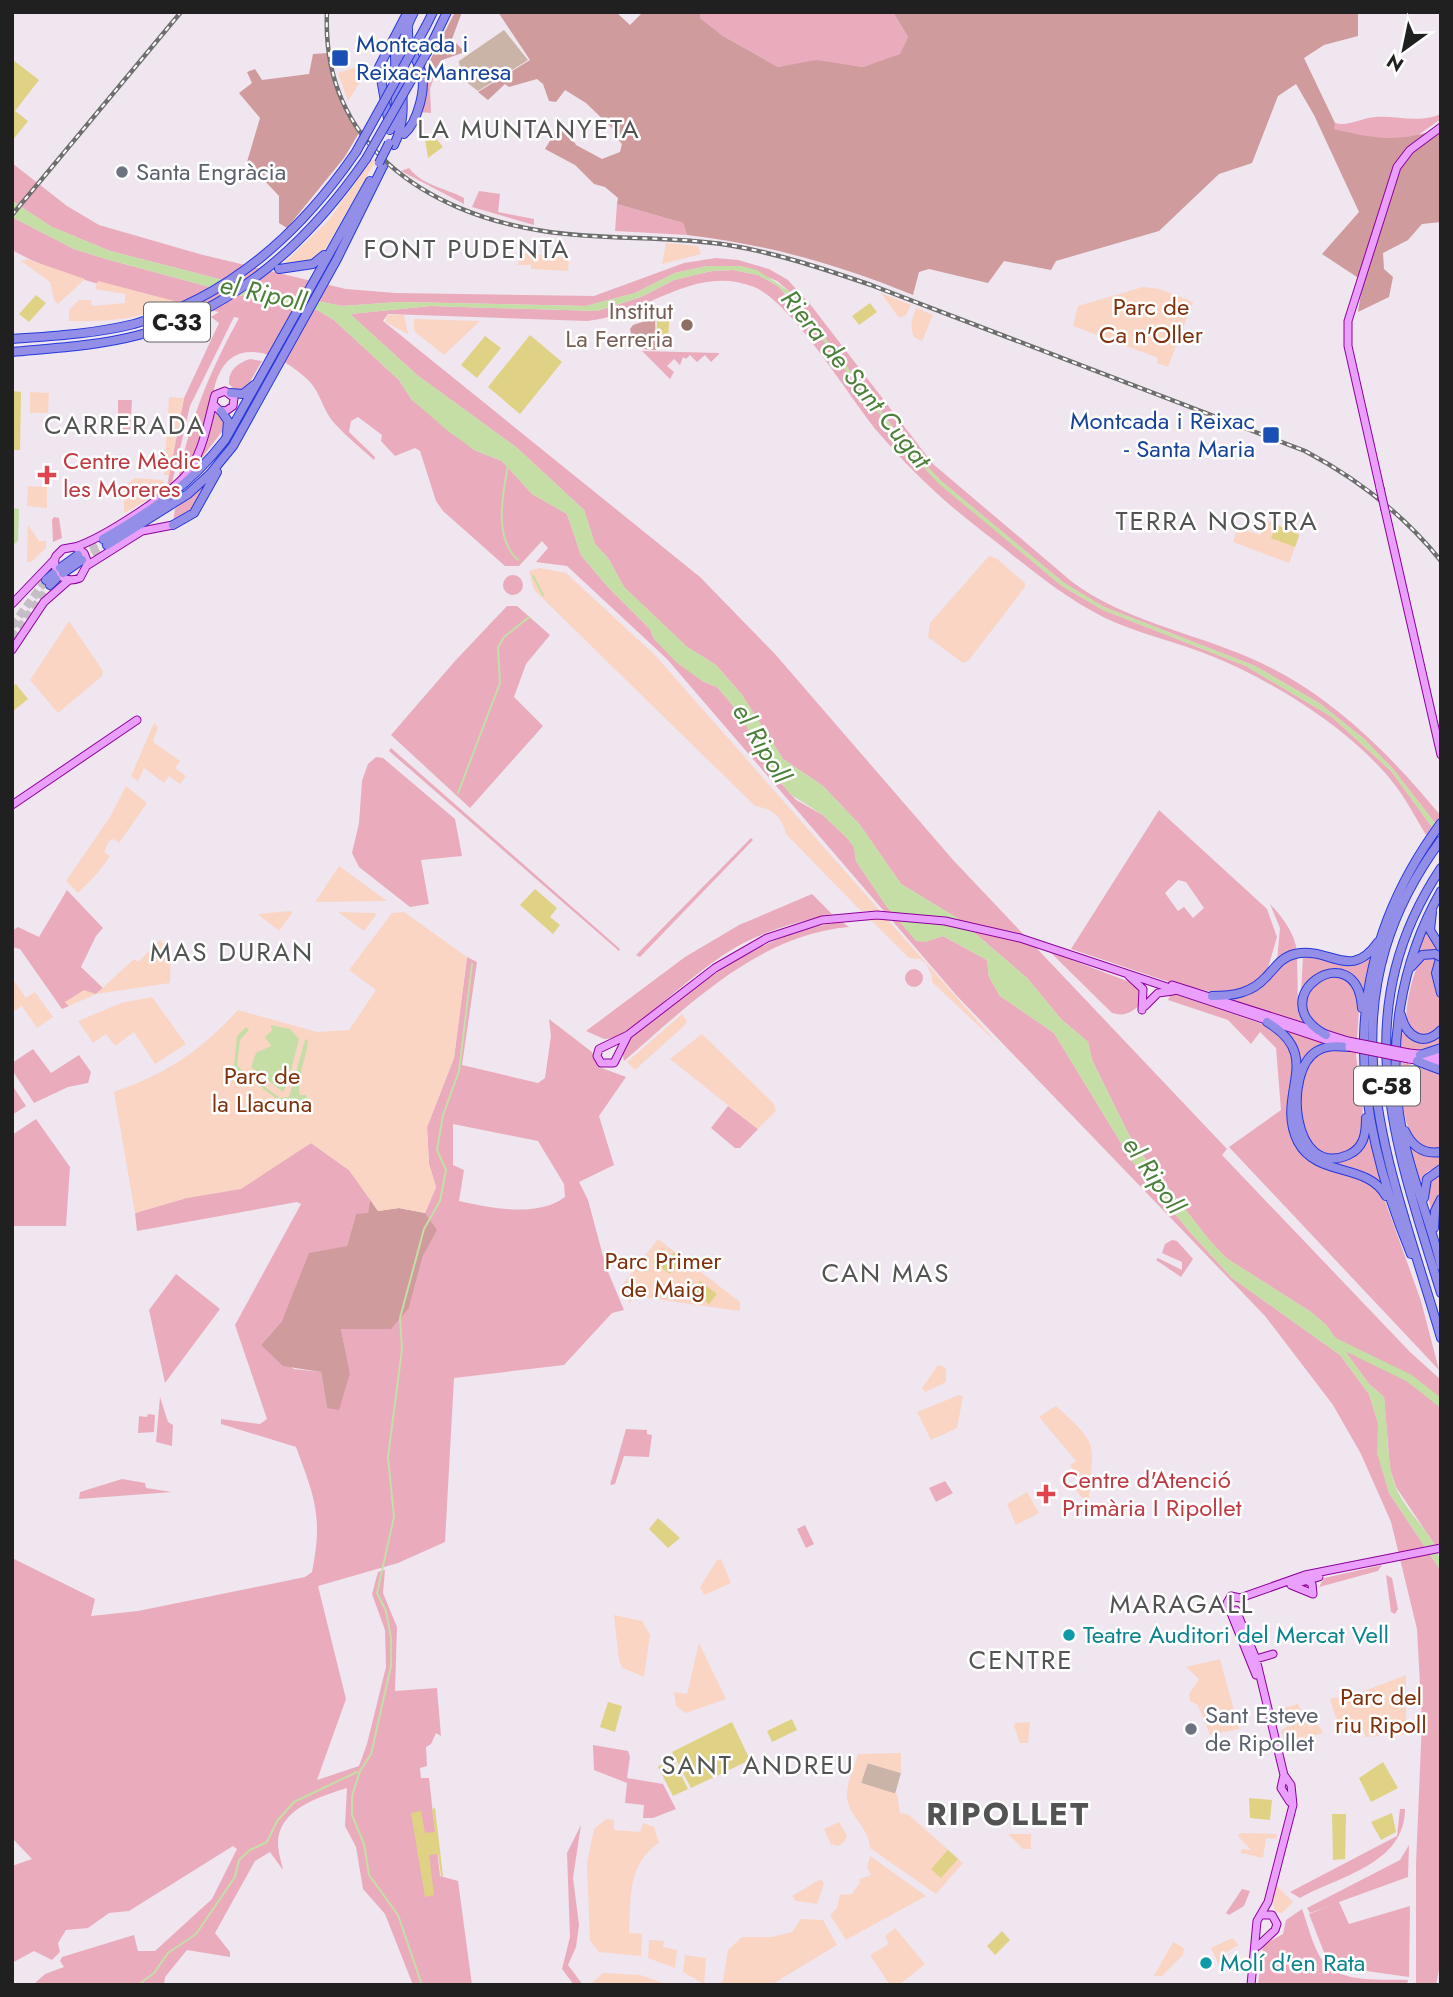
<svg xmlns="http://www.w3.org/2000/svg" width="1453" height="1997" font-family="Jost,sans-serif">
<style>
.grass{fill:#eaacbc;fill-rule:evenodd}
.forest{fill:#cf9b9d}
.cemetery{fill:#c9b4a7}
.park{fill:#fad5c4}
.pitch{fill:#dfd284}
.water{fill:#c4dea6}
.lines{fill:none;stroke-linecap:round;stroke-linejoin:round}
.stream{stroke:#c4dea6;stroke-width:2}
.river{stroke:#c4dea6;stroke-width:8}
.highway-tunnel{stroke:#c6bec6;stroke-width:8;stroke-dasharray:8 4;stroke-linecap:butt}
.major-casing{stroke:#8d009b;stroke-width:9}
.highway-casing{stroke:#2638db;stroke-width:10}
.major{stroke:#ea9ffc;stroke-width:7}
.highway{stroke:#938ee7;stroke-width:8}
.rail-casing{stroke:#6e6e6e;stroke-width:4.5}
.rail{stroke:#fff;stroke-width:2;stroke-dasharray:5;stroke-linecap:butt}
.major-bridge-casing{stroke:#8d009b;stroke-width:9;stroke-linecap:butt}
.highway-bridge-casing{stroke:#2638db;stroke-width:10;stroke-linecap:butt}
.major-bridge{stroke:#ea9ffc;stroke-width:7}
.highway-bridge{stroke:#938ee7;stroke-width:8}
.transit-dot{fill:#1a4fb4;stroke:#fff;stroke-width:2.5}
.worship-dot{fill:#6b7280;stroke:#fff;stroke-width:2.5}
.education-dot{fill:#8d6e63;stroke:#fff;stroke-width:2.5}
.health-dot{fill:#e0444e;stroke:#fff;stroke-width:2.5}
.culture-dot{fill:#0f9aa8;stroke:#fff;stroke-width:2.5}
.labels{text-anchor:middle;stroke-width:5;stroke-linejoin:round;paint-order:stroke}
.shield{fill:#fff;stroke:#636363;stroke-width:2}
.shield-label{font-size:23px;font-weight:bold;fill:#202020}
.transit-label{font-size:24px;fill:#164399;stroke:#fff;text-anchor:start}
.worship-label{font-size:24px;fill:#5b616d;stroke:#fff;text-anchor:start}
.park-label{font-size:24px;fill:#80310c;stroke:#fff}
.education-label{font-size:24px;fill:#785e54;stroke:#fff;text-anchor:end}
.health-label{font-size:24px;fill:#be3a42;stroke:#fff;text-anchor:start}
.culture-label{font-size:24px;fill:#0d838f;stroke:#fff;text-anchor:start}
.neighbourhood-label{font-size:26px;letter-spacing:2px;fill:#535353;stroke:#fff}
.water-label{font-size:26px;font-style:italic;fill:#4c803a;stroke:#fff}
.district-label{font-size:32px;font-weight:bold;letter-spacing:2px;fill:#535353;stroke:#fff}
</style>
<rect width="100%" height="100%" fill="#efe6f0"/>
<path class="grass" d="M700 12H893L908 37 900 55 863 67 816 61 778 67 723 36 700 18Z
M434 77 430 89 431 113 420 112 426 78Z
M1441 114V119L1414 138 1373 139 1333 129 1335 123C1347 126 1355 121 1368 118 1394 113 1414 125 1441 114Z
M12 163 67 206 99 225 203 255 346 289 395 293 594 296 684 263 716 258 738 260 769 269 788 280 810 304 933 464 1071 581C1122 620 1190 632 1248 657 1328 691 1387 751 1441 816L1435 823 1393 769 1364 739 1319 703 1255 666 1104 607 1064 583 941 481 905 443 789 291 777 281 741 266H707L675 273 635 293 586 306 399 302 342 306 266 291 110 251 52 227 12 201Z
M409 168C423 186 446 188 464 198V204L401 171Z
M479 191 500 194 498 212 534 219V225L472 207Z
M617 204 683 223 687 235 615 231Z
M12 217 74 249 106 259 265 302 317 310 334 320 399 380 412 400 474 450 502 461 532 494 567 514 581 555 607 586 650 629 654 639 702 681 717 687 741 715 769 769 796 800 823 815 848 839 854 847 856 861 887 907 925 942 943 936 987 960 989 977 1000 996 1054 1033 1132 1161 1189 1231 1232 1278 1340 1355 1369 1394 1378 1423V1453L1389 1493 1441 1571V1960L1436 1985H1416V1864L1422 1721 1417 1629 1391 1522 1361 1454 1333 1405 1265 1316 957 996 667 659 567 566 536 562 548 548 542 541 519 566H505L443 511 436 501 420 451 415 448 395 456 381 441 382 435 358 417 351 421 349 432 375 457 374 460C361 448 347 437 335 424 323 411 321 394 310 382 288 359 240 333 220 372 212 387 213 403 208 418 202 441 192 462 178 481 189 421 210 371 239 318L234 317 190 406 172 483 167 486 184 398 219 323 211 317 219 312C150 295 74 285 12 250Z
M733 270 758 275 778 286 816 330 903 445 939 483 1062 586 1103 610 1246 666 1332 717 1391 771 1432 827 1426 835C1417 820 1408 803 1398 789 1357 733 1277 683 1214 657 1178 642 1138 634 1103 617 1058 594 1021 561 982 531 943 501 909 469 878 432 849 397 792 302 754 287 693 263 646 316 587 321L388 314 383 321 700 577 775 654 954 861 1227 1149 1222 1155 1410 1352 1441 1380V1554L1396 1487 1390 1469 1384 1397 1369 1384 1326 1325 1311 1312 1226 1258 1210 1241 1133 1143 1092 1060 1088 1042 1061 1019 1027 978 957 918 901 884 860 825 823 786 783 759 742 695 716 665 687 647 624 587 608 558 595 544 584 510 516 447 417 375 350 314 431 306 597 311 641 297 674 280 712 271Z
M642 351 719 353V354L711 362 705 355 697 362 690 355 686 359 683 357 680 365 674 359 667 366 674 372 670 379Z
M250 359 262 361 247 387 236 391 229 384C228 370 238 363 250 359Z
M118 400H132L130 433H118Z
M215 413 224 418V429L194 468Z
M207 482 195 506 173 522 175 509Z
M54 517 59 518 62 538 53 542 52 520Z
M503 585a10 10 0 1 1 20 0a10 10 0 1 1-20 0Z
M507 606H517L550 635 526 664 514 697 543 726 470 808 391 735 455 661Z
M391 748 620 949 619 951 389 751Z
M376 757 383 758 455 819 462 856 421 860 429 904 410 907 359 867 352 853 359 823 362 781 368 764Z
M1159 810 1267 909 1277 937 1268 968 1257 982 1235 992H1212L1166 981 1071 949ZM1178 880 1186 882 1204 908 1193 918 1184 907 1178 911 1165 893Z
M751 838 753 840 640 957 636 955Z
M67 890 103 928 96 936 81 967 103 988 96 994 65 1002 69 1006 62 1009 20 949 12 947V931L18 927 39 937Z
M812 894 832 914C793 923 755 933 722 956 684 981 653 1015 615 1038L604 1039 586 1031 685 957 739 925Z
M1270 904C1283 918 1294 932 1297 951L1277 960 1280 928Z
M842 922 849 927C758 935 689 1005 624 1061L622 1050 630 1038C696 988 757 932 842 922Z
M1427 925 1430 938 1439 949 1437 952 1416 955Z
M1050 952 1138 985 1142 1003C1132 1012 1126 1017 1112 1013Z
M1297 955 1298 1003 1310 1026 1232 1000Z
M1303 955 1362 962 1372 957 1364 993 1358 984 1325 972 1311 979 1301 995Z
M467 957 477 962 462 1065 538 1083 545 1078 551 1036 549 1019 592 1052 599 1067 626 1077 599 1116 614 1165 579 1182 588 1200 606 1267 624 1310 612 1313 564 1365 454 1378 445 1542 398 1563 318 1586 346 1699 317 1780 359 1766 367 1744 386 1667 385 1630 372 1594 378 1572 385 1570 383 1593 397 1627 395 1691 437 1688 441 1736 436 1733 431 1744 426 1747 427 1766 420 1768 421 1778H429L440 1876 458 1881 472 1985H413L385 1914 363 1889 356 1847 345 1826 347 1788C321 1796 278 1809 278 1843 278 1851 281 1861 283 1870L270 1852 255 1861 215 1933 230 1952V1957L187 1950 165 1977 164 1985H33L45 1974 64 1967 60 1961 62 1957 134 1935 138 1951H155L212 1899 237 1849 233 1846 129 1911 109 1913 88 1928 66 1930 58 1943 60 1952 52 1960 34 1951 12 1963V1866L32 1859 12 1838V1558L95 1599 91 1616 138 1611 305 1577 312 1572C323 1517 315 1498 296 1447L221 1424V1419L260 1424 267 1419 235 1325 301 1204 297 1202 137 1231 135 1213C195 1196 258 1177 311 1143L349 1170 370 1199 368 1214H356L347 1246 297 1291 282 1321 261 1345 294 1369 321 1372 327 1408 350 1373 341 1329 409 1308 423 1256 436 1230 425 1213 436 1187 429 1164 427 1127 454 1058ZM453 1124 538 1141 564 1184 565 1197C537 1218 490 1208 459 1201L464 1170 453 1165Z
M1436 957C1429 981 1448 1009 1439 1026 1437 1031 1432 1033 1426 1035 1391 1042 1413 978 1418 963L1421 959Z
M905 978a9 9 0 1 1 18 0a9 9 0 1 1-18 0Z
M1341 976 1354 986 1359 1010 1357 1039 1327 1032 1306 1014 1305 997 1321 977Z
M1171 993 1271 1027 1278 1031 1295 1056 1290 1098 1316 1164 1370 1183 1383 1195 1421 1301 1439 1370 1229 1147 1281 1110 1276 1048 1260 1032 1251 1044 1228 1020 1168 1000Z
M1284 1029 1325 1043 1308 1053 1298 1071 1296 1044Z
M1401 1032 1412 1039 1441 1033V1046L1428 1051 1401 1048Z
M33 1049 51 1073 79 1055 91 1072 88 1083 68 1087 34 1103 12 1070V1063Z
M1344 1049 1356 1052C1357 1078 1367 1109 1361 1134 1356 1154 1328 1161 1313 1146 1299 1132 1297 1085 1307 1068 1310 1062 1316 1056 1320 1051Z
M1400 1062 1441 1072V1149C1399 1156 1402 1089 1400 1062Z
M12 1085 26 1106 12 1115Z
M728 1106 758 1129 740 1148H735L711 1128Z
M36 1119 70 1167 66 1226H12V1135Z
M1369 1134 1384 1187 1369 1175 1328 1164V1160L1352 1156Z
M1410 1147 1427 1156 1441 1155V1166L1428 1171 1420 1182Z
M1441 1172V1195L1431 1210 1427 1193 1429 1181Z
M1172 1240 1177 1241 1193 1259 1181 1277 1156 1260 1158 1258 1182 1270V1262L1162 1253 1165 1244Z
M176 1274 220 1309 165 1383 149 1310Z
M160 1397 168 1422 173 1425 172 1446 156 1442Z
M148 1414 155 1415 154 1432 138 1433 139 1416 147 1417Z
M626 1429 647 1430V1434L652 1435 649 1457 624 1456 615 1484 610 1485Z
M122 1479 145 1483 146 1488 172 1492 79 1499 80 1492Z
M945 1481 953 1493 936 1502 929 1488Z
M805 1525 814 1544 806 1548 797 1529Z
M1382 1565 1378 1571 1319 1587 1324 1578Z
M1386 1575 1392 1578 1398 1609 1395 1614 1391 1612Z
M593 1745 628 1751 630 1757 627 1778 663 1784 676 1809 653 1818H643L644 1805 625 1803 627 1783 594 1770Z
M1400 1809H1405C1405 1864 1339 1876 1300 1898L1290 1892 1397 1836Z
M581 1825 573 1878 579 1925 576 1947 568 1965 583 1985H574L562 1969 570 1937 567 1853Z
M1409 1845 1408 1877 1339 1902 1349 1924 1410 1906 1409 1977 1338 1967 1327 1960 1309 1914 1334 1904 1310 1913 1307 1908 1400 1860Z
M1242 1889 1250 1891 1244 1906 1229 1915 1226 1913Z
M1302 1909C1308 1925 1314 1952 1326 1965 1344 1983 1384 1979 1408 1980L1407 1985H1258L1263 1945 1283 1934 1286 1920Z"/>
<path class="forest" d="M455 12H462L452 39 465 52 442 60 435 70 424 72Z
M498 12H616L630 25 643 12H700V18L723 36 778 67 816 60 863 67 900 54 908 37 893 12H1358V36L1324 45 1304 58 1335 123 1334 129C1375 139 1400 143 1441 128V222L1422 224 1408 240 1383 253 1384 269 1393 277 1389 297 1358 312 1363 281 1322 254 1359 212 1314 115 1296 84 1278 96 1252 163 1219 174 1159 231 1056 261 1051 270 1004 261 988 283 929 269 919 272 913 295C840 265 766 244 687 235L683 223 617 204 618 198 605 187 594 184 575 165 545 149 561 122 576 145 602 159 620 152 622 144 612 133 613 129 586 103 565 90 556 102 549 101 543 84 537 79 509 87 505 84 488 100 478 92 530 60Z
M328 53 340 101 359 133 344 158 287 228 279 223V196L247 162 260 118 239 93 252 83 247 72 255 69 262 80 309 74 313 54Z
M655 318 656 350 641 349 633 344 630 329 633 325Z
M370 1199 378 1211 399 1208 425 1213 437 1230 423 1256 409 1308 391 1329H341L350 1373 339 1410 327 1408 321 1372 283 1366 261 1345 282 1321 309 1253 347 1246 356 1214 368 1213Z"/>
<path class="cemetery" d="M504 30 528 60 478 91 461 78 459 61Z
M867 1763 901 1773 895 1794 861 1783Z"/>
<path class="park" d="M356 67 360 82 348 101 338 73Z
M372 159 375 162 319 260 284 263 329 220Z
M666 243 698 246 701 254 662 264Z
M523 253 569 258 568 271 531 269V265H517Z
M27 259 85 279 58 304 54 300 50 282 21 261Z
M98 281 182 303C138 318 115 322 69 321V310L79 300H91L92 306 125 303V294L95 289Z
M1143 287 1160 289 1193 302 1168 367 1157 363 1158 358 1073 326 1078 306Z
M881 293 911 305 906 315 899 318Z
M916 308 933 315 922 341 914 337C909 326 912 319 916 308Z
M388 315H404L408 334 385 322Z
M414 319 480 321 444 355 414 331Z
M30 392 49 393 48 413H30Z
M169 397 184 398 169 475H164Z
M135 478 163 480 167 489 124 513V487Z
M28 486 47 487V508L27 506Z
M1266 520 1300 534 1289 563 1233 542 1238 527 1260 535Z
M28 525 39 541H46V548L31 562H27Z
M989 556 996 558 1025 583V587L969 660 963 663 928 637 930 623Z
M540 568 566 573 655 655 880 911H861L786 834C781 815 774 810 755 806L534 590 529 571Z
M69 621 103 671 102 676 58 713 30 680Z
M154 723 158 727 153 742 180 761 175 768 186 776 180 784 169 776 164 783 144 768 138 781 131 776Z
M126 786 147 803 119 843 114 839 109 841 104 852 110 856C99 873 89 882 78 893L66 881 110 817Z
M339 866 387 901 315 902Z
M290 911 292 913 279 931 258 914Z
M338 912 375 913 376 915 364 931Z
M404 912 467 957 454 1058 427 1127 429 1164 436 1187 425 1213 399 1208 378 1211 349 1170 311 1143 241 1189 187 1198 135 1213 114 1092C168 1073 199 1052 238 1010L317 1032 349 1030 376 990 349 970 392 913Z
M870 919H887L999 1045 932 982V976L926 964 920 959 909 958Z
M160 940 171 952 170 983 96 994 69 1006 65 1002 84 990 96 994 134 959 138 962Z
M12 978 26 998 35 992 53 1017 37 1028 22 1006 12 1012Z
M152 997 186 1044 155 1064 134 1032 115 1046 106 1034 93 1043 78 1021 121 1003Z
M682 1014 687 1021 685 1025 635 1070 627 1062Z
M702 1034 774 1104 776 1111 758 1129 670 1059Z
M658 1239 740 1302V1311L634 1296 630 1304 623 1284Z
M938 1365 946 1368V1382L925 1392 922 1388Z
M959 1395 963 1396 957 1428 931 1440 917 1412Z
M1056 1406C1100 1446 1093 1441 1089 1498H1082L1076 1490 1082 1483 1070 1465 1076 1461 1039 1417Z
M1027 1492 1039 1513 1016 1525 1007 1504Z
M721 1559 731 1583 704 1595 700 1587 717 1560Z
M614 1615 642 1621 650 1635 644 1677 623 1668 619 1661Z
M699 1643 726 1699 686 1713 676 1706 674 1692 687 1694Z
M1220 1659 1239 1729 1210 1735 1198 1705 1190 1701 1189 1694 1199 1679 1186 1667Z
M1406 1675V1734L1366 1737 1362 1728 1351 1731 1348 1724 1339 1728 1330 1699 1338 1697 1340 1704 1347 1702 1351 1696Z
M1298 1704 1305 1720 1315 1719 1323 1733 1305 1738 1299 1737 1295 1742 1300 1747 1286 1749 1281 1730 1292 1724 1289 1713 1280 1715 1279 1709Z
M1030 1722 1028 1743H1020L1014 1726 1015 1723Z
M901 1753V1773L868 1763 861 1783 897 1794 900 1813 909 1815 963 1863 936 1894 870 1848C870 1828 848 1816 847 1797 846 1784 854 1767 858 1754Z
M606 1819 614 1820V1830L640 1832 643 1823 654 1827 659 1843C627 1864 631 1898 629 1933L642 1934 641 1956 599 1952 590 1941 587 1863 594 1829Z
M839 1822 847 1836 844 1842 838 1846 831 1844 824 1829Z
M1241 1833 1277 1834 1276 1839 1266 1838 1263 1858 1241 1853 1242 1849 1251 1850 1237 1835Z
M1008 1834H1031V1849H1023Z
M870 1856 926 1896 846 1940 830 1915 837 1908 840 1895 852 1894 861 1881 858 1880 871 1875 867 1867Z
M821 1879 824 1883 817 1904 796 1901 792 1896Z
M1276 1885 1293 1902 1282 1913 1275 1912 1272 1900Z
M801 1919 823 1920 837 1945 771 1985H715L723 1981 728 1950 742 1937H772L792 1932Z
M895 1928 925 1964 899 1985H890L870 1955 889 1944 885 1936Z
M1232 1938 1239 1945 1225 1953 1220 1967 1211 1948Z
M649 1940 664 1941 663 1947 677 1950 675 1968 648 1958Z
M1173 1942 1184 1948 1183 1955 1162 1976H1154Z
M685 1955 706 1958 704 1984 683 1972Z
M603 1973 640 1975 669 1985H583L593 1982Z"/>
<path class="pitch" d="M13 60 39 80 15 111 28 121 12 141Z
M424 134 434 136 443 147 428 158Z
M36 295 46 303 29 322 19 314Z
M870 303 877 312 859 325 852 316Z
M657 320 669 321 668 346 656 345Z
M530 335 562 362 520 414 488 387Z
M485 336 501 348 477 378 461 365Z
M12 391 21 392 20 450H12Z
M1277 525 1299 535 1295 547 1271 538Z
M16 684 28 699 12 712V686Z
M535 889 557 908 550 917 560 925 553 934 520 905Z
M674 1252 682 1258 670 1274 653 1262 657 1256 666 1262Z
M700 1281 717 1294 709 1304 692 1291Z
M658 1518 680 1538 668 1548 649 1529Z
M608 1702 622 1706 615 1732 600 1727Z
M792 1719 797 1730 772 1742 767 1731Z
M732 1722 750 1760 691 1788 672 1752Z
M673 1759 688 1789 673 1796 658 1767Z
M1383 1762 1398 1788 1371 1802 1359 1778Z
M1249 1798 1272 1800 1270 1820 1250 1818Z
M435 1808 443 1876H441L438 1854 429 1855 434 1895 425 1897 411 1813 421 1811 425 1833 435 1832 432 1809Z
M1392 1813 1396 1832 1381 1840 1371 1822Z
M1332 1814H1346L1345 1859 1333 1860Z
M948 1850 958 1859 941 1878 931 1869Z
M1002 1931 1010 1940 995 1955 987 1946Z"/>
<path class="water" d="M12 201 52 227 110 251 266 291 342 306 399 302 586 306 635 293 675 273 707 266H741L757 270 789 291 905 443 941 481 1064 583 1104 607 1255 666 1319 703 1364 739 1393 769 1435 823 1432 827 1391 771 1332 717 1246 666 1103 610 1062 586 939 484 903 445 796 306 778 286 758 275 733 270 712 271 674 280 641 297 597 311 431 306 350 314 417 375 516 447 584 510 595 544 608 558 624 587 687 647 716 665 742 695 783 759 823 786 860 825 901 884 957 918 1027 978 1061 1019 1088 1042 1092 1060 1133 1143 1210 1241 1226 1258 1311 1312 1326 1325 1369 1384 1384 1397C1388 1425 1386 1463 1396 1488 1409 1518 1441 1538 1441 1571L1389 1493 1377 1453 1378 1423 1369 1394 1340 1355 1232 1278 1189 1231 1132 1161 1054 1033 1000 996 989 977 987 960 943 936 925 942 916 941 887 907 856 861 854 847 848 839 823 815 790 794 764 761 741 715 717 687 702 681 676 662 654 639 650 629 607 586 581 555 567 514 532 494 502 461 474 450 448 431 412 400 399 380 334 320 317 310 265 302 106 259 74 249 12 217Z
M12 508 19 509 18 541 14 544Z
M271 1025 290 1029 299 1039 291 1070H279L276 1077 279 1083 287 1075 289 1080 283 1092 251 1067 256 1053 271 1046 265 1037 272 1030Z
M246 1027 249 1030 240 1040 237 1066 280 1098 289 1097 305 1040 308 1039C307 1058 296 1077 300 1095H306L308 1100 284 1104 237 1070 234 1066 237 1036Z"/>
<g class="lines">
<path class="stream" d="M508 465C503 494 493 538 518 560
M533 576 543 595
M458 793 500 683 498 647 504 637 529 617
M138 1985 154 1973 168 1953 196 1934 235 1877 239 1860 250 1850 267 1842 277 1821 294 1802 357 1772
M422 1985 398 1915 369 1875 364 1844 352 1815V1796L360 1771 371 1754 391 1666V1638L386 1611 377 1593 394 1517 388 1457 402 1349 400 1318 424 1229 440 1201 446 1170 437 1150 443 1115 459 1071 472 964"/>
<path class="river" d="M1335 1342 1409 1378 1441 1403"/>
<path class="highway-tunnel" d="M79 554 103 539
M82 560 107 545
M12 626 46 580
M12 638 50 585"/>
<g class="major-casing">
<path id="major" d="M1380 488 1348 346V321L1397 167 1410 150 1441 127
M1385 510 1441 755
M75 547C101 539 179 490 191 468 205 444 208 420 215 395L225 391 234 398 233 406 226 411 219 410 214 405
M56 556 63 549 74 547
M55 558C53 574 65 584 80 578L88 563 84 553 75 547
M88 565 142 531 173 525
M12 604 55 559
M12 650 44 602 69 580
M12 805 137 720
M1129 976 1143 989 1142 1010
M1172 985 1348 1041
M1145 1006 1158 993 1173 991
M628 1035 614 1063H601L597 1056 599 1049 628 1035 715 968 767 938 822 920 877 915 945 921 1020 938 1341 1045
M1409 1053 1441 1056
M1409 1059 1441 1063
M1305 1579 1312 1584 1313 1594
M1294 1584 1319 1577
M1291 1585 1313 1594
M1240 1598 1305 1575 1441 1548
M1240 1598 1231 1596 1227 1603 1256 1675
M1236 1610 1256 1659 1284 1775 1291 1785 1293 1805 1268 1902 1257 1921 1251 1985
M1256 1659 1273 1654
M1284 1775 1281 1788 1290 1802
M1258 1946 1275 1930 1277 1924 1272 1915H1261"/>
</g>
<g class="highway-casing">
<path id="highway" d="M426 26 433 12
M429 49 447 12
M395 53 396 127
M390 130 379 67 405 17
M404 134C417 123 427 88 421 71 415 56 407 45 408 29
M394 145C416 101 386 64 414 12
M279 269 313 264 324 255
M12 339C53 336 94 334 134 324 229 298 301 232 356 152
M12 352C55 348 97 346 139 335 237 309 310 240 366 159
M231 393 243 394 254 385
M221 411 228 421 227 433
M173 525 194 513 217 472
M103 539C153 510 189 486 225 440L370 181
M107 545 188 494 210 474 233 446 337 259 384 164
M60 568 78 555
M63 573 82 560
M46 580 53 574
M50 585 56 579
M1441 840C1316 1009 1390 1162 1441 1338
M1441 868C1345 1012 1395 1145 1441 1293
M1441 891C1400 963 1386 1050 1402 1131 1411 1177 1430 1220 1441 1266
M1432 912 1430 930 1441 948
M1441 955 1436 973 1441 993
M1411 967 1422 955 1435 954
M1212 996C1233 996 1252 993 1266 977 1275 968 1281 957 1295 954 1330 946 1350 982 1378 942
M1401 1015C1406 1036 1423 1048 1441 1030
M1267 1022C1326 1057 1274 1094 1298 1142 1317 1178 1367 1162 1386 1196
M1326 1035C1258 998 1357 932 1362 1008
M1349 1047C1338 1046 1327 1045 1317 1051 1283 1071 1291 1179 1348 1155 1364 1148 1366 1134 1366 1118
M1420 1055 1441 1048
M1417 1061 1441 1070
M1405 1131C1412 1146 1423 1155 1441 1152
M1424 1198 1427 1179 1441 1169
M1434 1228 1435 1211 1441 1199
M1411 1254C1348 1102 1339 961 1441 823"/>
</g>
<use href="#major" class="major"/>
<use href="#highway" class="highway"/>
<g class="rail-casing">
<path id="rail" d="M327 12C321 143 425 213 543 231 604 241 667 235 728 245 777 253 824 269 871 285L1305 451C1358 479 1404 515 1441 561
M12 215 181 12"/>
</g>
<use href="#rail" class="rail"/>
<g class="major-bridge-casing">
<path id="major-bridge" d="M1380 488 1385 510
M1348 1041 1409 1053
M1349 1047 1409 1059"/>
</g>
<g class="highway-bridge-casing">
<path id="highway-bridge" d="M356 152 426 26
M366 159 429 49
M379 163 389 143
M1435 954 1441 957"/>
</g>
<use href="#major-bridge" class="major-bridge"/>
<use href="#highway-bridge" class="highway-bridge"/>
</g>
<g class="transit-dot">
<rect x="331" y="49" width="18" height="18" rx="3.5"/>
<rect x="1262" y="426" width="18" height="18" rx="3.5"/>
</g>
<g class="worship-dot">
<circle cx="122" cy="172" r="7"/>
<circle cx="1191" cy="1729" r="7"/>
</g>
<circle class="education-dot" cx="687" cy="325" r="7"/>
<g class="health-dot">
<path d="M43.5 464.5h7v7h7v7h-7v7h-7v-7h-7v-7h7z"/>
<path d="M1042.5 1483.5h7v7h7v7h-7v7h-7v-7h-7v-7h7z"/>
</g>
<g class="culture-dot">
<circle cx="1069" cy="1635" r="7"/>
<circle cx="1206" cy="1963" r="7"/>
</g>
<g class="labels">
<g class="shield">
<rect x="144" y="302.5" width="66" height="39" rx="5"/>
<rect x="1354" y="1066.5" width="66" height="39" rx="5"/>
</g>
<g class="shield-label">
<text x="177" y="330">C-33</text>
<text x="1387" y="1094">C-58</text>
</g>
<g class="transit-label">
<text x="356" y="52">Montcada i<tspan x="356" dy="28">Reixac-Manresa</tspan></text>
<text x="1255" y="429" text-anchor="end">Montcada i Reixac<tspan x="1255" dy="28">- Santa Maria</tspan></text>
</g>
<g class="worship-label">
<text x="136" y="180">Santa Engràcia</text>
<text x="1205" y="1723">Sant Esteve<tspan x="1205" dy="28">de Ripollet</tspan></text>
</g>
<g class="park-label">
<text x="1151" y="315">Parc de<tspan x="1151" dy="28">Ca n'Oller</tspan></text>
<text x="262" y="1084">Parc de<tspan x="262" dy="28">la Llacuna</tspan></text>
<text x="663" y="1269">Parc Primer<tspan x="663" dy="28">de Maig</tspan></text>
<text x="1381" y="1705">Parc del<tspan x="1381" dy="28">riu Ripoll</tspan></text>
</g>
<g class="education-label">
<text x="673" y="319">Institut<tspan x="673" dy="28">La Ferreria</tspan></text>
</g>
<g class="health-label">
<text x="63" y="469">Centre Mèdic<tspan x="63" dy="28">les Moreres</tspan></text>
<text x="1062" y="1488">Centre d'Atenció<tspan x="1062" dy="28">Primària I Ripollet</tspan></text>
</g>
<g class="culture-label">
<text x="1083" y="1643">Teatre Auditori del Mercat Vell</text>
<text x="1220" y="1971">Molí d'en Rata</text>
</g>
<g class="neighbourhood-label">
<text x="529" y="138">LA MUNTANYETA</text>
<text x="467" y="258">FONT PUDENTA</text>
<text x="125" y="434">CARRERADA</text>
<text x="1217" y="530">TERRA NOSTRA</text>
<text x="232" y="961">MAS DURAN</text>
<text x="886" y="1282">CAN MAS</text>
<text x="1182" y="1613">MARAGALL</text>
<text x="1021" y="1669">CENTRE</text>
<text x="758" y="1774">SANT ANDREU</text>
</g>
<g class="water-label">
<text transform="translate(263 293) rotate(12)" y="9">el Ripoll</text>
<text transform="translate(856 379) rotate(51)" y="9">Riera de Sant Cugat</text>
<text transform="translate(762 743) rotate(59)" y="9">el Ripoll</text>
<text transform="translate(1154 1175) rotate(55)" y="9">el Ripoll</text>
</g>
<g class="district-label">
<text x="1008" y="1825">RIPOLLET</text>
</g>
</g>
<rect width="1453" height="1997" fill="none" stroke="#202020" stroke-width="28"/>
<g transform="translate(1404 49) rotate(213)" stroke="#ffffff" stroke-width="5" paint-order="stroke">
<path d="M0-5L12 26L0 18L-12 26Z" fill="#202020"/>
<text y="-10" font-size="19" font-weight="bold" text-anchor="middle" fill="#202020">N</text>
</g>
</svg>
